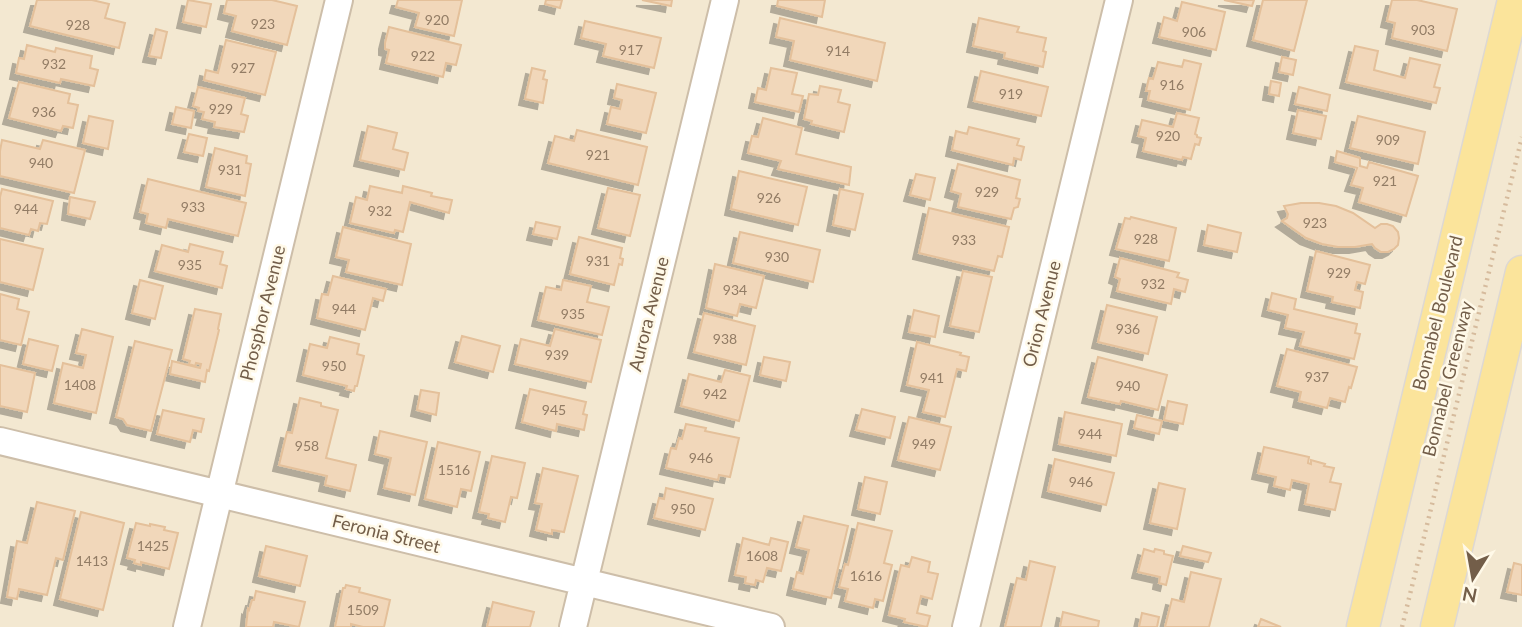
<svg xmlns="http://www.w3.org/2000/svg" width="1522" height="627" font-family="Lato,sans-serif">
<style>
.residential{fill:#f3e8d1}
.building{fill:#f1d7ba;stroke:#e4c09a;stroke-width:2;filter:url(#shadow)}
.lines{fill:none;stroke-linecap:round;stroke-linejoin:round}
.minor-casing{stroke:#cdbea9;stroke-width:30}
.major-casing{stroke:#ddd8d3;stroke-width:35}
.path{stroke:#d6bb9d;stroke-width:4.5;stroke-dasharray:2 5;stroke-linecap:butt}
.minor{stroke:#fff;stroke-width:26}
.major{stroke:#fbe49b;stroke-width:32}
.labels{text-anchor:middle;stroke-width:5;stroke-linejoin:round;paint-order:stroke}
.number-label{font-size:14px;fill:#927c65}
.street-label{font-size:18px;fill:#735e49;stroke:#fff9e8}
</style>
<defs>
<filter id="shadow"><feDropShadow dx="-6" dy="6" stdDeviation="0" flood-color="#0004"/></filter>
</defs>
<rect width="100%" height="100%" fill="#fcf5e2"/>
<path class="residential" d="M0 0H1522V627H0Z"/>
<path class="building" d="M37 0H92L109 4 105 18 125 23 119 48 30 26Z
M188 0 211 4 206 27 183 22Z
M227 0H272L297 6 287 45 232 31 236 16 224 13Z
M398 0H462L454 36 415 27 419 13 396 7Z
M546 0H562L560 8 545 4Z
M642 0H672L671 6Z
M778 0H825L822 17 777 6Z
M1224 0H1254L1252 6Z
M1263 0H1307L1294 51 1253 40Z
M1392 0H1417L1457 9 1447 51 1392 38 1395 23 1387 21Z
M1182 2 1225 12 1216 50 1159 37 1164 17 1177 21Z
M780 18 885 43 877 81 790 60 794 41 776 37Z
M979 18 1019 27 1017 32 1046 38 1043 51 1046 52 1043 67 1004 58 1005 53 973 46Z
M585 21 661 38 654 68 603 56 606 44 581 38Z
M389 27 461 45 456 65 446 63 443 77 386 63 389 50 385 49V43Z
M156 29 167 32 161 58 149 56Z
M226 40 276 52 265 95 204 80 206 70 218 73Z
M27 45 55 52 56 48 92 56 90 68 98 70 94 86 61 79 60 83 16 73 19 58 24 59Z
M1355 46 1378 51 1374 70 1405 78 1410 58 1440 65 1434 87 1440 88 1436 103 1346 82Z
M1282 57 1296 60 1293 75 1279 72Z
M1184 60 1201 64 1190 110 1148 100 1150 91H1146L1149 78 1153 79 1158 62 1182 67Z
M532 68 545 71 543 79 547 80 543 103 525 99Z
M771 68 797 73 792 94 803 96 799 112 755 102 758 88 766 90Z
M981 71 1048 87 1041 116 974 101Z
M1271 81 1281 83 1279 96 1269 94Z
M19 82 70 94 68 103 78 105 73 128 63 126 61 131 9 118Z
M617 84 656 93 646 133 607 124 611 107 620 109 622 100 614 98Z
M820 86 841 90 838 102 850 105 844 132 811 124 812 121 804 119 809 94 818 95Z
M198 87 245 98 241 114 248 116 244 132 214 127 215 122 202 119 204 112 198 111 199 108 193 106Z
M1299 87 1330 95 1327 111 1295 104Z
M176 107 194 111 191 128 172 124Z
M1298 110 1326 116 1321 139 1293 133Z
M1177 113 1199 118 1195 134 1197 135V137L1201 138 1199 145 1195 144 1191 159 1183 157 1182 160 1143 151 1146 138 1138 136 1142 120 1173 127Z
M89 116 113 121 108 149 83 143Z
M1358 116 1425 132 1418 164 1350 148Z
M763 118 802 128 796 154 851 167 849 185 778 169 781 161 748 153 752 136 758 137Z
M368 126 397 133 393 149 408 153 404 170 360 160Z
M969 127 1019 139 1017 145 1024 147 1021 160 1014 158 1013 165 952 150 956 131 967 134Z
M577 130 647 147 638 185 548 163 555 136 574 141Z
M189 134 207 138 203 156 184 152Z
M2 140 40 149 43 140 85 150 74 193 0 176V151Z
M215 148 247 156 246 163 251 164 245 196 206 187Z
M1337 151 1360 158V166L1367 168 1369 162 1418 176 1406 216 1359 202 1363 188 1351 185 1357 168 1335 162Z
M958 164 1020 180 1016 198 1020 199 1018 207 1014 208 1011 219 958 207 961 194 951 191Z
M739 171 807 187 798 225 731 209Z
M916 174 935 178 930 200 910 195Z
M148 179 246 203 238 236 168 219 166 228 146 223 148 214 140 212Z
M370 186 402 193 403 186 432 193 431 196 452 200 449 213 410 202 403 232 395 230 394 233 350 223 356 197 367 200Z
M608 188 640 195 630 236 598 228Z
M2 189 53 201 47 224 40 223 38 231 31 229 29 235 0 228V197Z
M840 189 863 194 855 230 833 225Z
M70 197 95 202 90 219 68 214Z
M1301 203H1319L1336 206 1353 213 1375 228 1381 224H1387L1393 226 1398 232 1399 238 1398 245 1394 249 1388 252H1381L1375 248 1372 244 1355 247H1338L1322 244 1306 238 1282 221 1287 218 1288 214 1284 206Z
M929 208 1009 227 1002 257 998 256 994 271 919 253Z
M1131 217 1176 228 1169 261 1116 249 1125 218 1130 219Z
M536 222 560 227 557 239 533 234Z
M1208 225 1241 233 1237 252 1204 245Z
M343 227 411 244 402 285 346 272 349 260 336 257Z
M740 232 820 250 813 282 733 263Z
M579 237 622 248 620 258 623 259 622 265 619 264 614 285 570 274Z
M0 239 43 249 33 290 0 282Z
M190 244 223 252 220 264 227 266 222 288 155 271 162 245 188 252Z
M1316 251 1370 265 1365 284 1357 282 1355 290 1363 292 1360 308 1332 302 1333 297 1307 291Z
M1120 258 1179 273 1177 277 1188 280 1185 292 1174 289 1171 304 1117 291 1120 279 1115 277Z
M715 264 764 276 756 308 740 304 737 316 706 308Z
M963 271 992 277 979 332 950 326Z
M333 276 386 289 383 301 373 298 365 330 317 318 322 294 328 295Z
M140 280 163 286 155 319 132 313Z
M563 280 591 286 587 302 609 307 602 335 538 320 546 287 561 290Z
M1272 293 1296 299 1294 309 1357 324 1355 333 1360 334 1354 359 1300 346 1304 332 1285 328 1288 315 1268 310Z
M0 294 19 299 17 309 29 312 21 345 0 340Z
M1107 305 1157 317 1148 354 1098 342Z
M195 309 221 314 218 329 219 330 209 371 207 370 205 382 170 374 172 361 200 368 201 364 196 363 195 366 189 364 190 361 183 359Z
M914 310 939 316 935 337 909 332Z
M704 313 755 326 746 365 694 352Z
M82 329 113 337 96 413 54 403 63 363 83 368 86 355 76 353Z
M555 329 601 340 591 382 515 364 521 339 550 346Z
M462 336 500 346 493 372 455 362Z
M330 337 359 344 357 354 364 356 357 386H355L354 391 346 389 347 386 303 375 310 344 327 348Z
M29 339 58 346 52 371 23 364Z
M135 341 172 350 151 431 127 425 123 419 116 417Z
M917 342 961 353 960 355 969 357 966 371 957 369 945 417 923 412 929 390 907 385Z
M1287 349 1357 367 1351 388 1349 387 1345 402 1330 398 1327 408 1299 401 1301 392 1277 386Z
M764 357 790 362 786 381 760 375Z
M1098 357 1167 375 1158 410 1121 401 1120 404 1088 397Z
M0 365 35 373 27 412 0 406Z
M725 370 750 376 739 421 681 406 689 374 721 382Z
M530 389 586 402 583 414 587 415 584 430 557 424 556 431 522 422Z
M421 390 439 393 436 415 417 410Z
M300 398 321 403V406L338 410 326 458 356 465 350 491 325 485 327 476 279 465 287 432 292 433Z
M1168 401 1187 405 1183 424 1164 420Z
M862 409 895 417 890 438 856 430Z
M163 410 204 419 201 432 193 430 190 442 157 434Z
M1065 412 1122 424 1116 456 1059 444Z
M1137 415 1162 421 1159 434 1134 428Z
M909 417 951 427 940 470 898 460Z
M686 424 706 428 705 431 739 438 730 477 719 475 718 480 666 468 671 448 676 449 679 438 682 439Z
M380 431 427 442 415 495 384 488 391 458 375 454Z
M438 442 480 452 471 491 461 489 457 507 425 499Z
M1264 447 1309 457 1308 463 1311 464V460L1325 464 1324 466 1334 468 1330 482 1341 484 1335 510 1305 504 1309 484 1292 480 1290 490 1274 486 1276 477 1258 473Z
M492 456 525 463 517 498 511 497 505 522 488 518 489 514 479 512Z
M1055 459 1114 473 1106 505 1048 491Z
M543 468 578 476 564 532 552 530V534L536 530 542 504 535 503Z
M865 477 887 482 880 514 858 509Z
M1159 483 1185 489 1177 529 1150 523Z
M666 488 713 499 705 530 654 518 659 498 664 499Z
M37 502 75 511 63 560 56 558 47 595 19 589 17 599 7 597 17 541 27 543Z
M81 512 124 523 103 610 60 599Z
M804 516 848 526 831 598 793 589 797 572 803 574 809 550 796 547Z
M136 523 150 526V524L165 527 164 530 178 533 169 569 141 562V565L134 563 135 560 127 558Z
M858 523 892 531 884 563 892 565 883 601 875 599 873 608 845 601 848 589 839 587 845 564 848 565Z
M743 538 769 545 771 538 788 542 781 571 767 568 763 582 756 580 755 585 745 583 746 577 735 575Z
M266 546 307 556 300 586 259 576Z
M1183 546 1211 553 1208 562 1180 556Z
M1144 549 1154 552 1155 549 1164 551V554L1173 556 1166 585 1159 583 1160 577 1138 572Z
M912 557 930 562 928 572 938 574 932 599 921 596 917 613 930 616 927 627 904 622 905 619 889 615 901 565 909 567Z
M1030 561 1055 567 1041 627H1005L1017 578 1026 580Z
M1514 563 1522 565V595L1507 592Z
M1191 572 1221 579 1209 627H1165L1172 599 1184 602Z
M346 585 360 588 359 592 390 600 384 627H363L351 624V627H335L343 588H345Z
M256 591 305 602 299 627 274 622 273 627H246L248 609 249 610 252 600H254Z
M493 602 534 612 530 627H487Z
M1063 612 1099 621 1098 627H1060Z
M1142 613 1159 617 1157 627H1139Z
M1261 619 1281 627H1258Z"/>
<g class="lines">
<g class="minor-casing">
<path id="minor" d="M0 441 771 627
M187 627 339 0
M573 627 725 0
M966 627 1119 0"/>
</g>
<g class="major-casing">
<path id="major" d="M1363 627 1514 0
M1437 627 1522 272"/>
</g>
<path class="path" d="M1402 627 1522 137"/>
<use href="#minor" class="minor"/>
<use href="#major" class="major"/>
</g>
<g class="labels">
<g class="number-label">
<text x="437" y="25">920</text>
<text x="263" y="29">923</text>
<text x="78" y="30">928</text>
<text x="1423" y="35">903</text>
<text x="1194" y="37">906</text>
<text x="631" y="55">917</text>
<text x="838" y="56">914</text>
<text x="423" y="61">922</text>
<text x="54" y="69">932</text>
<text x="243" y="73">927</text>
<text x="1172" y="90">916</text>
<text x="1011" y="99">919</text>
<text x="221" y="114">929</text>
<text x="44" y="117">936</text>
<text x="1168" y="141">920</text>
<text x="1388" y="145">909</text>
<text x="598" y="160">921</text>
<text x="41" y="168">940</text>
<text x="230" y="175">931</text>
<text x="1385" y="186">921</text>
<text x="987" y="197">929</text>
<text x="769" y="203">926</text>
<text x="193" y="212">933</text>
<text x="26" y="214">944</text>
<text x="380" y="216">932</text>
<text x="1315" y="228">923</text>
<text x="1146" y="244">928</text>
<text x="964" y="245">933</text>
<text x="777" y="262">930</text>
<text x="598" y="266">931</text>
<text x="190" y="270">935</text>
<text x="1339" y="278">929</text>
<text x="1153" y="289">932</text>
<text x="735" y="295">934</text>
<text x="344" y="314">944</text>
<text x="573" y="319">935</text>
<text x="1128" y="334">936</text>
<text x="725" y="344">938</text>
<text x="557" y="360">939</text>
<text x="334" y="371">950</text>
<text x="1317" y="382">937</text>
<text x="932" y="383">941</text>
<text x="80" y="390">1408</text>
<text x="1128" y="391">940</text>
<text x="715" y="399">942</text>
<text x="554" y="415">945</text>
<text x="1090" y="439">944</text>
<text x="924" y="449">949</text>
<text x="307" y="451">958</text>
<text x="701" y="463">946</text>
<text x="454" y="475">1516</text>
<text x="1081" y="487">946</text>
<text x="683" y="514">950</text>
<text x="153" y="551">1425</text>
<text x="762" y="561">1608</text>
<text x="92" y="566">1413</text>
<text x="866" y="581">1616</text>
<text x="363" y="615">1509</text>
</g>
<g class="street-label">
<text transform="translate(263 313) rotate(-76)" y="6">Phosphor Avenue</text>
<text transform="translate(1438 313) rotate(-76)" y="6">Bonnabel Boulevard</text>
<text transform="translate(649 314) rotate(-76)" y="6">Aurora Avenue</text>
<text transform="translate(1042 314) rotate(-76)" y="6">Orion Avenue</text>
<text transform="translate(1448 379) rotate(-76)" y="6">Bonnabel Greenway</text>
<text transform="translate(386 534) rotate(14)" y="6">Feronia Street</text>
</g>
</g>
<g transform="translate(1473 578) rotate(191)" stroke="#fff9e8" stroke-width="5" paint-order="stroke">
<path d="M0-5L12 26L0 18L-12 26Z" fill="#735e49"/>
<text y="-10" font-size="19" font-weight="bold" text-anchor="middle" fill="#735e49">N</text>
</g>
</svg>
